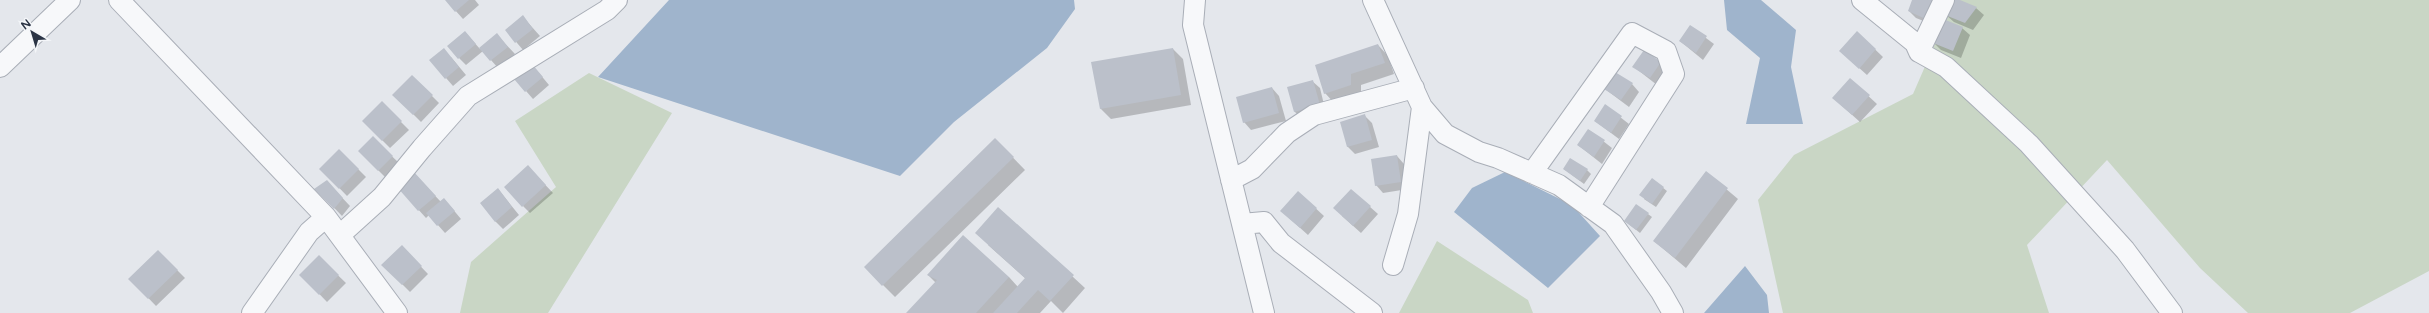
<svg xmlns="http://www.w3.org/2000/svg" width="2429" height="313" font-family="'Varela Round',sans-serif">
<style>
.green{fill:#c9d6c5}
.water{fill:#9fb4cc}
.shadow{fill:#0003}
.building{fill:#bbc0ca}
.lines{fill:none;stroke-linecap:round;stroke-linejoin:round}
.minor-casing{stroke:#a9aeb7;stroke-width:22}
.minor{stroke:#f7f8fa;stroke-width:20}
</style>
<rect width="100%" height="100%" fill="#e4e7ec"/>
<path class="green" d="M1954 0H2429V271L2350 313H2248L2200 268 2107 160 2027 245 2049 313H1783L1758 200 1794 155 1913 94Z
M589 73 672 113 548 313H460L471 262 556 187 515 121Z
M1437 241 1528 300 1533 313H1399Z"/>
<path class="water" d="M669 0H1074L1075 9 1047 48 954 122 900 176 598 77Z
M1724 0H1761L1796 30 1791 67 1803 124H1746L1760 58 1727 30Z
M1505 172 1572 205 1600 236 1548 288 1454 212 1472 188Z
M1745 266 1767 295 1769 313H1704Z"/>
<path class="shadow" d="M446 0H475L479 5 463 19Z
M1913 0 1936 26 1916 18 1909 11Z
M1958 0 1976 8 1984 15 1973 30 1954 22 1946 15Z
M523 17 540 36 523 50 506 30Z
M1690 26 1714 44 1703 60 1680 41Z
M1962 28 1970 35 1961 58 1941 50 1934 43Z
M465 32 480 49 497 35 515 54 498 68 483 51 466 65 459 58Z
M1857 32 1883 57 1867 75 1848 58Z
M1378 45 1388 56 1394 74 1361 85V95L1335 104 1325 93Z
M1173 49 1183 59 1191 105 1111 119 1101 109 1092 63Z
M1645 51 1668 70 1657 85 1634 67Z
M451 57 466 75 453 86 446 78Z
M539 73 549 85 533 99 526 91Z
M412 76 439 103 421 122 394 95Z
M1850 79 1877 104 1860 122 1841 105Z
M1312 81 1320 88 1326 113 1302 119 1295 112 1288 88Z
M1632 84 1639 92 1629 107 1605 89Z
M1272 88 1279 96 1286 121 1251 130 1244 122Z
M382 103 409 130 390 148 363 121Z
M1606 106 1629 124 1619 139 1595 121Z
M1365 116 1372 123 1379 147 1355 154 1347 146Z
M1589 130 1612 148 1602 164 1578 145Z
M373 138 400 164 386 178 359 151Z
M995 139 1025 170 895 297 865 267Z
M339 150 366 177 347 196 321 169Z
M1397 156 1404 164 1408 189 1383 193 1376 185Z
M1564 169 1587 170 1591 174 1584 184Z
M1706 172 1738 199 1686 268 1654 241Z
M535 174 553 193 530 213 523 206Z
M1652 179 1667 191 1656 207 1644 199Z
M421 181 441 202 451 207 461 219 445 233 429 215 426 218 398 187Z
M316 189H334L350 206 342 216Z
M498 189 519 215 503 229 495 221Z
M1351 190 1378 214 1361 233 1342 216Z
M1298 192 1324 216 1308 235 1289 218Z
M998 208 1085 288 1063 313 1051 301 1040 313H908L936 283 928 275 1009 277 1018 287 1026 279 988 245Z
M1648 214 1652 217 1640 233 1625 221Z
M402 247 428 274 410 292 383 265Z
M158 251 185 278 156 306 130 279Z
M319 257 346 283 327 302 301 275Z"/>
<path class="building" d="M445 0H469L455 12Z
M1912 0H1936L1928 20 1908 11Z
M1951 0H1960L1977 7 1965 23 1945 15Z
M523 15 533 29 515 43 505 30Z
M1943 19 1963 27 1953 51 1933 43Z
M1690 25 1707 36 1696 53 1679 41Z
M465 31 476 44 458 59 447 46Z
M1857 31 1876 49 1859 69 1839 51Z
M497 33 508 47 490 61 479 48Z
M1378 44 1385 63 1351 74V85L1324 94 1315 65Z
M444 48 459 67 445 79 429 60Z
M1173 48 1181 95 1100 109 1091 62Z
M1644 50 1661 62 1650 78 1632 67Z
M532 64 543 77 525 92 514 79Z
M1615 72 1633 83 1621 100 1604 89Z
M412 75 433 95 413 115 392 95Z
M1850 78 1870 95 1852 115 1832 98Z
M1313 80 1320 105 1294 112 1287 87Z
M1272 87 1279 113 1243 123 1236 97Z
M382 101 402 121 382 141 362 121Z
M1605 104 1622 116 1611 133 1594 121Z
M1365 114 1372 140 1347 147 1340 122Z
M1588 129 1605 140 1594 157 1577 145Z
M373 136 393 156 378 171 358 151Z
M995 138 1014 157 882 286 864 267Z
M339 149 359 169 339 189 319 169Z
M1397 155 1401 182 1375 186 1371 159Z
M1570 158 1588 169 1580 181 1563 169Z
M528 165 546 185 522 207 504 187Z
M1706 171 1728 188 1675 258 1653 241Z
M414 172 436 196 418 211 397 187Z
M1652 178 1664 187 1652 204 1639 195Z
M327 180 343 198 334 209 314 189Z
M498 188 512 207 495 222 480 203Z
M1351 189 1371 206 1353 226 1333 208Z
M1298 191 1317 208 1300 228 1280 211Z
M444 198 455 211 437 226 426 213Z
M1636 204 1649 213 1636 230 1624 221Z
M998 207 1074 275 1050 301 1038 290 1017 313H993L1025 278 975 233Z
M963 235 1009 277 976 313H906L937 280 927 275Z
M402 245 422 266 402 285 381 265Z
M158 250 178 270 148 299 128 279Z
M319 255 339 275 319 295 299 275Z"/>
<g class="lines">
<g class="minor-casing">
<path id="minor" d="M119 0 326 217 397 313
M1195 0 1193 25 1264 313
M1373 0 1422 107 1445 134 1479 152 1498 158 1559 185 1613 224 1661 292 1673 313
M1862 0 1915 43 1919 52 1946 67 2029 144 2125 250 2172 313
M1919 52 1944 0
M0 67 70 0
M1532 173 1632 33 1666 51 1674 74 1589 207
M1231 180 1252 169 1287 133 1314 115 1414 88
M1242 224 1264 222 1281 243 1372 313
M340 235 382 197 422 148 468 96 607 10 617 0
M1393 265 1408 214 1422 107
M252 313 309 232 326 217"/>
</g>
<use href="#minor" class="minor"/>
</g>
<g transform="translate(32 32) rotate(322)" stroke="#f4f6f9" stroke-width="3" paint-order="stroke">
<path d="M0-3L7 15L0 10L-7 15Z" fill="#2b3445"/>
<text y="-6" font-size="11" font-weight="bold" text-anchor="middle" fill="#2b3445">N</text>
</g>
</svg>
